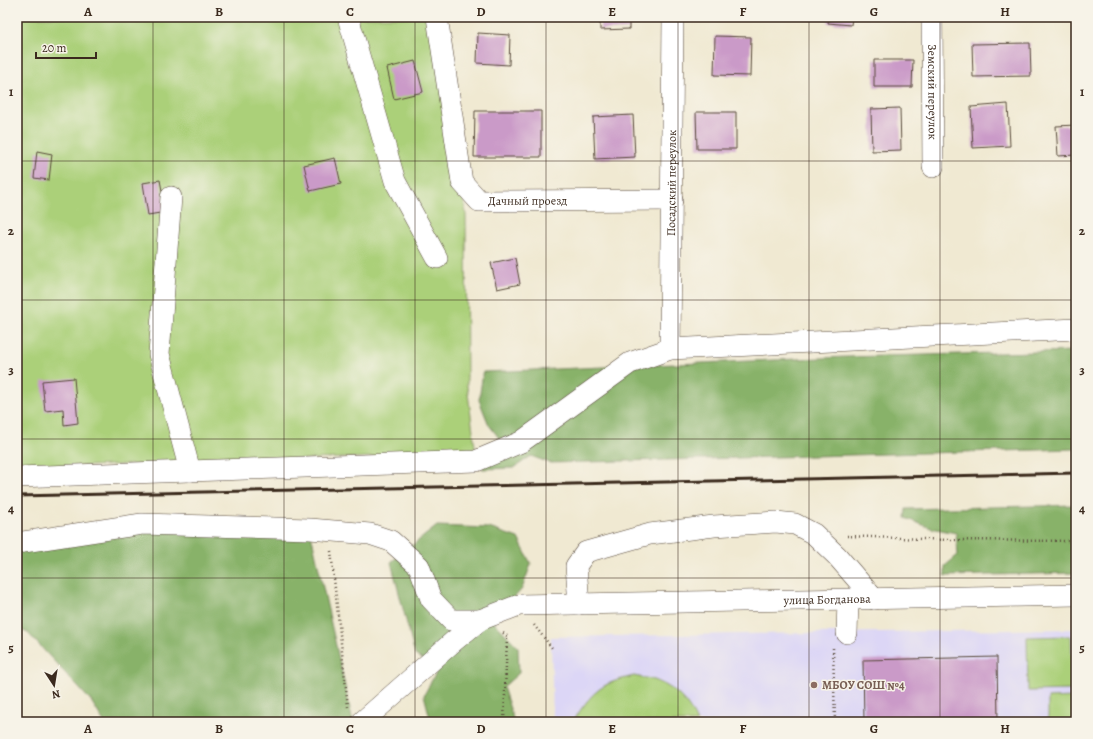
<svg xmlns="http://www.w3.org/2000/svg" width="1093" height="739" font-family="Alegreya,serif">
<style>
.built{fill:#dcd6f6}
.green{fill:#abd079;stroke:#737d4c}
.forest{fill:#88b269;stroke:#626e44}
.building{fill:#ca9ac8}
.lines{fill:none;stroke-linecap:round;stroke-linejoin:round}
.minor-casing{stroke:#564739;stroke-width:22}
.path{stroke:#564739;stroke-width:2.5;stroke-dasharray:1 3;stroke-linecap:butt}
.minor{stroke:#fff;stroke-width:21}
.rail{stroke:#3b2a1e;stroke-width:3}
.grid{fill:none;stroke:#3b2a1e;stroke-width:1;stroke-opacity:0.55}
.education-dot{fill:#8d6e63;stroke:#f7f3e8;stroke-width:1.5}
.labels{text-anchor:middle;stroke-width:3;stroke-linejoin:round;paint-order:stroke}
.street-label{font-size:12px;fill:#3b2a1e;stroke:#f7f3e8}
.education-label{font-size:12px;font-weight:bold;fill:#785e54;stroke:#f7f3e8;text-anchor:start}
.neatline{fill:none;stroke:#3b2a1e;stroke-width:1.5}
.grid-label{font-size:13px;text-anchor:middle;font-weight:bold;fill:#3b2a1e}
</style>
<rect width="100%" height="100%" fill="#f7f3e8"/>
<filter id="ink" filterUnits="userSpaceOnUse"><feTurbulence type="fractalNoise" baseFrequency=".025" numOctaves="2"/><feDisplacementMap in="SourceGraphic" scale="8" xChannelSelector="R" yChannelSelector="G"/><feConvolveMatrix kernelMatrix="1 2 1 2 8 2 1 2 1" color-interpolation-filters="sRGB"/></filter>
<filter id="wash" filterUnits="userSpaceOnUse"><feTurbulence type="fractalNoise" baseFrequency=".012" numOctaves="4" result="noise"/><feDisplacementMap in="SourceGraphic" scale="16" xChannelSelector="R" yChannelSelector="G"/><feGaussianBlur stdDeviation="0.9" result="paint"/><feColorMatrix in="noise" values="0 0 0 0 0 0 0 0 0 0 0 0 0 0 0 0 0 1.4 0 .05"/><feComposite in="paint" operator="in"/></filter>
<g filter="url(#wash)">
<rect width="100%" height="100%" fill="#f0e9d2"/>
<path class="built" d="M1076 629V722H553L551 637Z"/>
<path class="green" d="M17 17H437L466 215 467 386 476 454 17 468Z
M1071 636 1073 690 1028 691 1027 637Z
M634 676C642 678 652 678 659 682 677 689 690 705 697 722H573C582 707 593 690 610 683 617 680 626 678 634 676Z
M1076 697V722H1048V698Z"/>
<path class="forest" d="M1076 351V449L550 463 531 456 514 468 482 469 503 443 489 425 479 400 483 372 846 357Z
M1076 505V573L945 576V566L958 555 956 533 931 528 905 518 906 509Z
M142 524 310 529 353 722H104L91 701 28 633 17 628V543Z
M437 526 489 528 518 538 531 564 522 589 493 621 518 647 519 673 503 687 513 718 512 722H431L424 695 438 669 415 655 391 562Z"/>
<g id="blocks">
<path class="building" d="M600 17H629V29L600 30Z
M829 17H852L851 25 828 23Z
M882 17H907V20L881 19Z
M478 33 510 35 509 65 477 63Z
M715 36 751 37 750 76 714 75Z
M1030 43 1031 76 973 77 972 44Z
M874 60H913L912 87H874Z
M415 61 423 92 394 99 387 68Z
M1008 104 1010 146 973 148 971 107Z
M900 108 901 150 872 151 871 109Z
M475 111H541V157H474Z
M696 112H736V149H697Z
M633 115 635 157 595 159 593 117Z
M1076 125V155L1058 156 1056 126Z
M37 151 52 154 49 180 34 178Z
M335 158 341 184 310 191 304 165Z
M160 180 166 212 148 215 143 183Z
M515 258 520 284 497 289 491 263Z
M74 378 78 423 64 425 63 409 45 411 42 381Z
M997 657 998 722H864L863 660Z"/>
</g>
</g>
<g filter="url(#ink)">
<use href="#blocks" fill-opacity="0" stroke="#564739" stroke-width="1"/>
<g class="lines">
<g class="minor-casing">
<g id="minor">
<path d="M348 17 395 181 437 258"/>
<path id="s1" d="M437 17 462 182 479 201 672 200"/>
<path id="s2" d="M932 17 933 167"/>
<path d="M171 197 159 354 190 471"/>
<path id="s3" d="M670 349 673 17"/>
<path d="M17 477 476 461 521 442 630 363 670 349 1076 329"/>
<path d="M17 543 142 524 310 529 370 534 391 541 419 566 431 599 451 620H480"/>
<path d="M579 604 576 566 586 552 650 534 714 526 776 522 795 524 814 534 837 556 874 599"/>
<path d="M847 633 848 600"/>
<path id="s4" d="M362 722 454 641 480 620 519 605 1076 595"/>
</g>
</g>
<path class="path" d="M847 536 948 540 1076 541
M331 551 348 707
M534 625 552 648
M503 633 507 636 504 722
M833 648 835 722"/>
<use href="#minor" class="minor"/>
<path class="rail" d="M17 496 1076 473"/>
</g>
</g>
<path class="grid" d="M153 17V722M284 17V722M415 17V722M546 17V722M678 17V722M809 17V722M940 17V722M17 161H1076M17 300H1076M17 439H1076M17 578H1076"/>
<circle class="education-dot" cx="814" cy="685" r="4"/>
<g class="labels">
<g class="street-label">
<text dy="4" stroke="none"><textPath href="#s2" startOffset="75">Земский переулок</textPath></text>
<text dy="4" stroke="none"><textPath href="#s3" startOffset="166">Посадский переулок</textPath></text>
<text dy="4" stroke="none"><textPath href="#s1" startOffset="241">Дачный проезд</textPath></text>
<text dy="4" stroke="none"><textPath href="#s4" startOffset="506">улица Богданова</textPath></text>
</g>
<g class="education-label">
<text x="822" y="689">МБОУ СОШ №4</text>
</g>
</g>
<rect width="1093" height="739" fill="none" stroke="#f7f3e8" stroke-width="44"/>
<g transform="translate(54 685) rotate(168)" stroke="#f7f3e8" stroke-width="3" paint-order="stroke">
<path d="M0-3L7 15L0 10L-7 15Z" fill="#3b2a1e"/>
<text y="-6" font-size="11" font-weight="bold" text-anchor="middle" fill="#3b2a1e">N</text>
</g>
<path d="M36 52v6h60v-6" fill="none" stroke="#3b2a1e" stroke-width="2"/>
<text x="42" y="52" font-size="12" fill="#3b2a1e" stroke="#f7f3e8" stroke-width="3" paint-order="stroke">20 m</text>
<rect x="22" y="22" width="1049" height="695" class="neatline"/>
<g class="grid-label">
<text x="88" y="16">A</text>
<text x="219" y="16">B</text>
<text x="350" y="16">C</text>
<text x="481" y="16">D</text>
<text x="612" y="16">E</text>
<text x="743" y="16">F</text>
<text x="874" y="16">G</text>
<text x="1005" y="16">H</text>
<text x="11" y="96">1</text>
<text x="1082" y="96">1</text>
<text x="11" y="235">2</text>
<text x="1082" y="235">2</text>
<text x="11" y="374">3</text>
<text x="1082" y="374">3</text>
<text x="11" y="513">4</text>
<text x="1082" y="513">4</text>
<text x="11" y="652">5</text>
<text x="1082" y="652">5</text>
<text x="88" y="733">A</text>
<text x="219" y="733">B</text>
<text x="350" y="733">C</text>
<text x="481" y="733">D</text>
<text x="612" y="733">E</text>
<text x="743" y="733">F</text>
<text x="874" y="733">G</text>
<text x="1005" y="733">H</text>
</g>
</svg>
